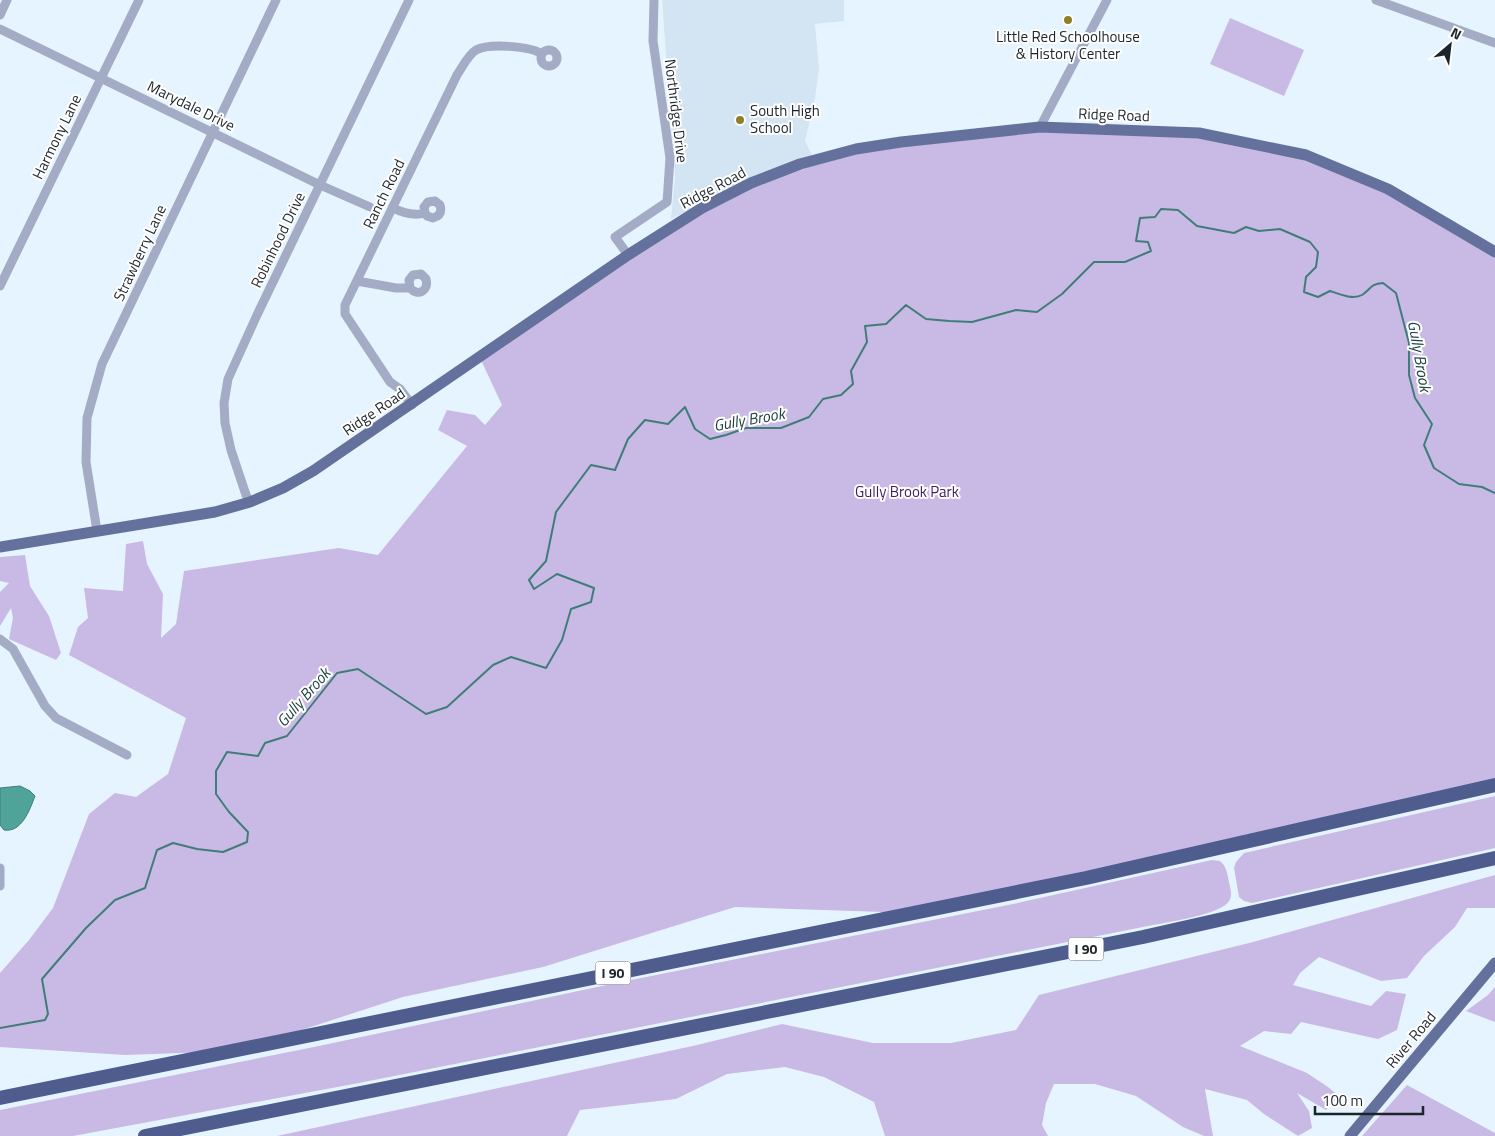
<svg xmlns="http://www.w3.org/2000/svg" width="1495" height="1136" font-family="'Titillium Web',sans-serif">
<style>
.built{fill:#d3e4f2}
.green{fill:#c9bae5}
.water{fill:#50a399;stroke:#407d78}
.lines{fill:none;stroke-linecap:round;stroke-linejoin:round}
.stream{stroke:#407d78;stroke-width:2}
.minor{stroke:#a4acc5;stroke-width:9}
.major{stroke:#65719d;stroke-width:11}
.highway{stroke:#4f5c8e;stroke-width:14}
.poi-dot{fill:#8f7f25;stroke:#fff;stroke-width:2}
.labels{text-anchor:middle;stroke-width:4;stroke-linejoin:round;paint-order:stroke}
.shield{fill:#fff;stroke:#60666b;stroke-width:1}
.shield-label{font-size:14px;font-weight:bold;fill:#1c252b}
.poi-label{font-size:15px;fill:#1c252b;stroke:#fff}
.street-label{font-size:15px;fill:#1c252b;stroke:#fff}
.park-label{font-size:15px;fill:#3d1e60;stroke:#fff}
.water-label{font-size:16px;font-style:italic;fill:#1d433f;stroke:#fff}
</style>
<rect width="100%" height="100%" fill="#e6f4ff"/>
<path class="built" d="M662 0H844V21L815 24 819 69 815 98 805 141 812 155 758 176 671 219 675 177Z"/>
<path class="green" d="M1230 18 1304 50 1284 96 1210 64Z
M1040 127 1199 133 1306 155 1387 188 1495 252V785L914 913 735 907 543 967 403 997 237 1051 125 1055 0 1047V973L29 940 53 908 89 814 115 793 136 797 168 774 186 718 69 655 78 627 88 618 84 588 123 591 126 544 143 541 147 564 163 594 161 638 176 624 184 571 339 548 378 555 467 446 438 430 447 410 475 415 485 425 502 405 480 358 721 198 856 149Z
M25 555 30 586 49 616 61 653 56 660 9 639 13 618 11 608 0 626V592L9 583 0 581V557Z
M1495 796V848L1252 903 1244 901 1239 897 1234 868 1236 862 1244 853Z
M1212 860 1220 861C1227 867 1227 873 1229 882 1230 888 1233 895 1229 901 1222 914 1169 922 1153 925L359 1083 73 1136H0V1110L314 1047 616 983 1013 904Z
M1495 875V908H1467L1455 927 1424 956 1407 978 1381 981 1319 957 1300 973 1293 985 1371 1006 1386 991 1406 994 1397 1030 1378 1039 1301 1022 1291 1034 1264 1031 1240 1046 1307 1073 1328 1087 1339 1096 1326 1110 1297 1093 1309 1111 1312 1128 1298 1136 1264 1114 1247 1100 1205 1089 1213 1136H1204L1183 1127 1136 1096 1095 1084H1054L1046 1103 1042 1125 1048 1136H885L874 1102 824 1077 785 1067 727 1074 676 1099 580 1110 567 1136H277L697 1045 782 1024 873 1043H951L1016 1030 1039 995 1253 942Z
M1495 987V1022L1466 1011 1488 995Z
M1407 1085 1495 1133V1136H1362Z"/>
<path class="water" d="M20 786 30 791 35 796C30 809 22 833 4 830L0 825V788Z"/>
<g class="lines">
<path class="stream" d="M0 1028 45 1020 48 1014 42 979 86 928 115 900 145 888 157 850 173 843 197 849 223 852 247 842 248 832 229 812 216 794V771L227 752 258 756 265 743 287 736 337 673 358 669 426 714 447 707 493 665 511 657 546 668 562 640 571 609 591 602 594 588 557 574 534 589 529 580 546 561 556 512 591 465 615 470 628 439 645 420 668 424 685 407 695 429 710 439 726 435 746 428H781L809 417 823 399 841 395 853 384 851 371 867 342 865 326 886 324 906 305 926 319 949 321 972 322 1016 310 1037 312 1062 294 1094 262H1125L1151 251 1148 242 1136 241 1140 218 1155 217 1161 209 1178 210 1197 226 1234 233 1246 227 1259 231 1280 229 1310 242 1318 252 1316 267 1306 277 1304 292 1318 297 1330 291C1339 294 1353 300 1362 295 1371 289 1370 284 1383 283L1396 293 1409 343V375L1415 398 1432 424 1424 445 1434 468 1459 484 1482 487 1495 493"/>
<path class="minor" d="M1376 0 1495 43
M0 15 7 0
M0 29 320 185 370 207
M541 58a8 8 0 1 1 16 0a8 8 0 1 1-16 0Z
M1040 127 1107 0
M393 208C403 213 414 216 425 213L427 216 433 218C440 216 442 212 440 205L435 201 428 202 424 207 425 213
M628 255 615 237 667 202 670 158 653 41 654 0
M357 281 396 288H410C418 297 429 291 426 279L421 274 413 275 409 280 410 288
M0 286 139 0
M412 405 400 389 390 382 345 314V305L457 75C463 66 468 55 476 50 489 43 530 46 542 54
M250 502 246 495 231 450 225 423 224 403 228 379 257 315 409 0
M97 531 86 462 87 418 102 364 276 0
M0 639 13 649 45 706 56 718 127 755
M0 868V886"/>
<path class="major" d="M0 547 215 512 250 502 283 488 313 471 628 255 702 208 751 183 800 164 856 149 901 142 1040 127 1199 133 1306 155 1388 189 1495 252
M1350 1136 1495 963"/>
<path class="highway" d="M0 1098 1086 878 1495 785
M145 1136 1143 937 1495 858"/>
</g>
<g class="poi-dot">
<circle cx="1068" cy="20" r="5"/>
<circle cx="740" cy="120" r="5"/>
</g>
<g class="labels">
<g class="shield">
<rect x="1068.5" y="937.5" width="35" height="23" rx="4"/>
<rect x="595.5" y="961.5" width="35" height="23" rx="4"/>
</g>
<g class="shield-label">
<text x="1086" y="954">I 90</text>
<text x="613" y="978">I 90</text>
</g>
<g class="poi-label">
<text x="1068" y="42">Little Red Schoolhouse<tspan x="1068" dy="17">&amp; History Center</tspan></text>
<text x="750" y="116" text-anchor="start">South High<tspan x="750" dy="17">School</tspan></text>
</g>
<g class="street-label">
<text transform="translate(191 106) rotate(26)" y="5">Marydale Drive</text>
<text transform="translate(676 111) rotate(83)" y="5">Northridge Drive</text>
<text transform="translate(1114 115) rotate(2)" y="5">Ridge Road</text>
<text transform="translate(57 137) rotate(-64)" y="5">Harmony Lane</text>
<text transform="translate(713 188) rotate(-28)" y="5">Ridge Road</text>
<text transform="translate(384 194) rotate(-64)" y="5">Ranch Road</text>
<text transform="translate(278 240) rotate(-64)" y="5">Robinhood Drive</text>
<text transform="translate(140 253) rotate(-65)" y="5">Strawberry Lane</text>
<text transform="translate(374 412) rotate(-34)" y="5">Ridge Road</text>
<text transform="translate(1411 1040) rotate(-50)" y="5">River Road</text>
</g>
<g class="park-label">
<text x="907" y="497">Gully Brook Park</text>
</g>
<g class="water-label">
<text transform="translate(1420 356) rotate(80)" y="6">Gully Brook</text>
<text transform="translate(749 419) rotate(-10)" y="6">Gully Brook</text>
<text transform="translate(303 697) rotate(-49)" y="6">Gully Brook</text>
</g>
</g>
<g transform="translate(1450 45) rotate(28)" stroke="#ffffff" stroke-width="4" paint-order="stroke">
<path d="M0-4L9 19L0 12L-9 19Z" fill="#1c252b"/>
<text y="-8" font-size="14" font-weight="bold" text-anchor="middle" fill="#1c252b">N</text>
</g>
<path d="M1315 1106v8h108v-8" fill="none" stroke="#1c252b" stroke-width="2.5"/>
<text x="1322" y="1106" font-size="15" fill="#1c252b" stroke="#ffffff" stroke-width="4" paint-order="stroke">100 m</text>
</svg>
